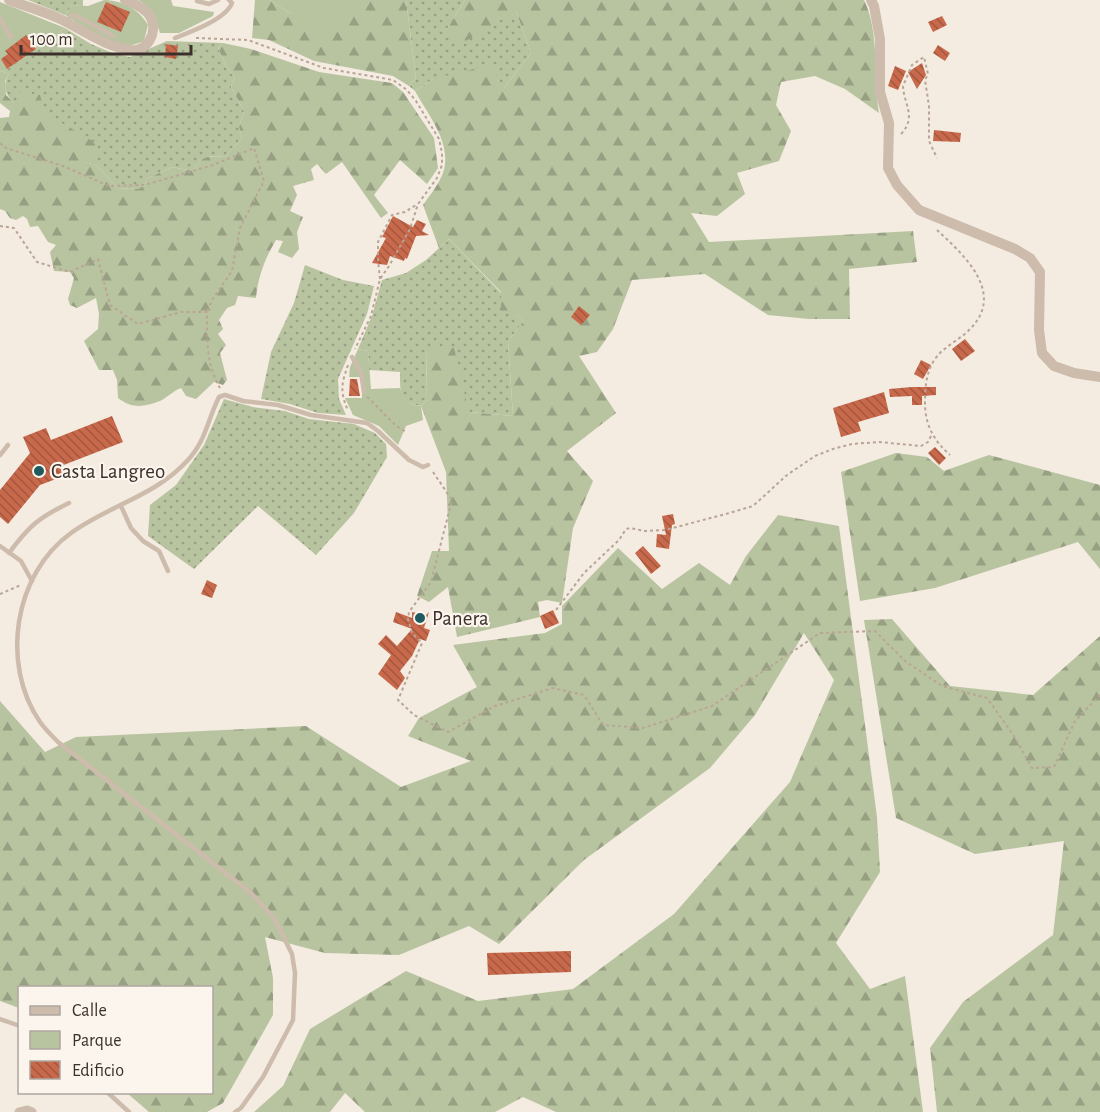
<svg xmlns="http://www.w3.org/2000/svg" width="1100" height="1112" font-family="'Alegreya Sans',sans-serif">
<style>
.grass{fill:url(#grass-dots)}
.forest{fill:url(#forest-firs)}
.green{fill:#b8c4a0}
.building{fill:url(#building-back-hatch)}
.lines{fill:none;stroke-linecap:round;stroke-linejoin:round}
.path{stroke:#b9a596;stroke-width:2;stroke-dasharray:3 3;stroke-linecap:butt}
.service{stroke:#cdbbac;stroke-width:4.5}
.minor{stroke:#cdbbac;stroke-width:9}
.tertiary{stroke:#cdbbac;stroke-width:10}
.poi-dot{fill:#1f5a5e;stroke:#fbf5ee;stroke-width:2}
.labels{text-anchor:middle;stroke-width:4.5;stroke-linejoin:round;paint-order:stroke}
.poi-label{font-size:21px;fill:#3b302b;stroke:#fbf5ee;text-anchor:start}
</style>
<defs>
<pattern id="grass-dots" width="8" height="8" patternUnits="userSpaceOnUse" patternTransform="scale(1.5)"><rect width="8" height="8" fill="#b8c4a0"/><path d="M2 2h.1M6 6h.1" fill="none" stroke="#97a083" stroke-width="1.8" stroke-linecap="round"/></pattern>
<pattern id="forest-firs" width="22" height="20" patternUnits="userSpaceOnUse" patternTransform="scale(1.5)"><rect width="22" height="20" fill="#b8c4a0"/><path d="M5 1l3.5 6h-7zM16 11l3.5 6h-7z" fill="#97a083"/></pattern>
<pattern id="building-back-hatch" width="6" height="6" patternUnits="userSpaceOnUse" patternTransform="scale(1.5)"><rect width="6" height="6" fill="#c8694b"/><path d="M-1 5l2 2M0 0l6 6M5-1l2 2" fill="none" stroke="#a4573f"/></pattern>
</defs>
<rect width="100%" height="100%" fill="#f4ebe1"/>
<path class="grass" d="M28 0H83V6L72 5 65 15Z
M406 0H465L447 29 516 11 531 53 504 88 433 79 415 91 409 86 416 78Z
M65 28 91 44 115 54 130 57 167 41 223 43 218 48 227 68 235 77 231 87 244 111 239 127 242 138 225 157C208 156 203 154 193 171L172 167 146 179 145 185 138 189 118 188 96 165 84 162 55 120 44 113 19 103H14C5 94 2 85 9 74L3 72Z
M449 239 501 293 523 322 508 341 513 416 469 412 426 349 427 400 421 406C399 403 400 391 400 372L369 370 368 351 358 349 372 316 382 280 406 273 426 260Z
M305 265 343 280 374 286 367 314 338 379 339 399 346 415 318 413 290 404 261 399 271 352 294 303Z
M224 399 253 407 285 411 309 419 354 424 375 433 386 444 387 457 354 513 316 555 258 506 194 569 148 536 150 505 176 485 204 445Z"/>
<path class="forest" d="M255 0H270L291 14 349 3 351 0H406L416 78 409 86 393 76 314 61 269 40 252 38Z
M465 0H864C880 33 873 77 879 113L845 89 815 76 781 82 776 105 791 131 779 161 737 173 745 194 717 216 691 213 709 242 913 231 917 262 849 269 850 319H809L768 315 705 274 632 280 613 329 597 352 579 356 616 413 567 451 593 481 573 528 562 603 547 600 538 602 540 617 457 637 448 587 429 602 417 596 432 551H449L446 472 421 406 427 400 426 348H454L469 412 513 416 508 341 523 322 517 314 501 313V292L449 239 439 248 423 205C430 195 439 184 443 173 453 144 428 115 415 91L433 79 490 65 504 88 531 53 516 11 461 44 447 29Z
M223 43 251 49 319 72 392 83 403 92 434 138 438 168 427 184 400 160 374 195 388 213 381 218 342 162 326 174 317 164 311 169 314 180 293 186 297 195 290 211 303 217 297 232 299 249 292 258 278 252 283 241 276 240C265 258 258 277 256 298L238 296 235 305 227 308 219 320 223 329 218 334 226 345 220 353 227 380 223 385 214 382 196 399 186 396 181 388C171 392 167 398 160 401 144 407 132 409 118 398L117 380 113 370H99L84 341 98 329 99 314 96 298 77 308 70 305 68 299 74 278 70 272 54 271 50 252 56 245 48 242 38 226 30 227 27 219 23 216 16 220 10 218 5 211 0 209V118L9 117 10 111 0 103V71L9 74 5 81 6 95 14 103H19L20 92 40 95 45 113 96 143V154L85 162 96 165 118 188 138 189 145 185 146 179 172 167 193 171C203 154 208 156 225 157L242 138 239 127 244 111 231 87 235 77 227 68 218 48Z
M896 453 927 457 944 471 989 455 1100 485V569L1078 542 935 588 860 601 841 472Z
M778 515 839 526 877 817 880 872 836 943 870 989 905 976 923 1112H556L523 1097 495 1112H365L345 1093 330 1112H254L283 1086 310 1029 406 971 478 1001 573 989 674 914 790 782 834 680 804 633 755 715 710 768 584 860 499 944 469 926 399 955 325 953 265 937 273 978V1015L223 1103 207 1112H149L127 1093 212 1092V988H20L19 1008 0 1001V701L45 752 76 737 306 726 401 787 471 761 408 736 419 718 477 687 453 645 545 633 562 624V606L618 548 662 589 699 563 730 585 746 556Z
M892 619 950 686 1033 695 1100 636V1112H937L930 1048 963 1002 1053 935 1064 841 975 854 896 818 864 620Z"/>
<path class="green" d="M104 0C121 0 139 9 148 25L144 41C139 43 134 45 130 45 110 46 82 25 65 15L72 5 88 6Z
M138 0H171L173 6 214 12 213 16 179 33H160C155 17 152 8 138 0Z
M270 0H351L349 15 321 38 291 14Z
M0 2 65 28 3 72 0 71Z
M358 349 368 351 371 389 400 388C405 400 407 404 421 406L423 420 406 426 398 445 379 426 353 415 345 398H362V377H349L350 367Z"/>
<path class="building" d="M106 2 130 12 121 32 97 22Z
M942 16 947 25 933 32 928 22Z
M26 35 36 49 7 69 1 59 8 54 5 51Z
M166 44 178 46 176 59 165 57Z
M938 45 950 53 945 61 933 53Z
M922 63 926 75 917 89 908 72Z
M895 66 906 71 898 90 888 86Z
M934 130 961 133 960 142 933 141Z
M393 216 413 227 417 220 426 224 422 231 429 235 416 236 407 259 405 258 404 261 390 256 387 265 372 263 386 238 382 237Z
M579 306 590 315 581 325 571 317Z
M965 339 975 351 961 361 952 349Z
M921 360 931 365 923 379 914 374Z
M350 379H357L360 396H349Z
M912 387H936V395L922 396V405H912V396L890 397 889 389Z
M884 392 889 413 858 422 861 431 841 437 833 408Z
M112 416 123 442 61 466 64 476 40 485 8 524 0 517V490L30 453 23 437 46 428 51 440Z
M935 447 946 458 939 465 928 453Z
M673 514 675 524 672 525 669 549 656 547 657 534 666 535 662 516Z
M643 546 661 566 651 574 635 553Z
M207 580 217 585 212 598 201 594Z
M553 610 559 623 545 629 540 616Z
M396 612 412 618V612L426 615 429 612 424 628 430 630 426 641 420 639 412 656 400 671 405 678 397 690 378 674 391 655 378 644 386 635 397 646 412 629 393 622Z
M571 951V972L488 975 487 953Z"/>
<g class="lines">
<path class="path" d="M196 38 248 40 324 68 393 80 407 90 416 101 439 139 442 153V165L437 178 418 204 410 229 389 266 380 279 371 316 355 349
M901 134C917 117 904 105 903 86L912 65 924 57 928 74 925 80 929 106V141L937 158
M0 143 6 148 63 166 109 186 145 185 213 165 254 148 264 181 240 228 232 271 212 300 207 312
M0 226 14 228 37 262 70 272 98 259 110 305 138 324 181 312H207C207 339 206 364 220 388
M937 230C964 255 1006 293 970 329 960 340 944 346 935 359 926 372 925 388 925 403 925 425 934 441 950 455
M380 279 378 260V242L392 215 405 212 416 205
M348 365C341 385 340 391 348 411
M367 397C379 407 393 426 405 431
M433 472 452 500 431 582 409 612 408 619 412 633 422 643 398 700 414 715 448 732 495 706 553 688 584 695 603 725 643 728 712 706 820 633 875 631 905 661 942 686 987 698 1014 736 1032 768 1054 767 1075 721 1100 695
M0 594 21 585
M556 610 584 573 619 540 626 529 630 528 645 531 665 530 726 514 753 506 787 475 815 456 833 449 852 444 879 442 921 446 928 442 932 434"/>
<path class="service" d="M197 1 209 4 218 0
M0 19 11 37
M67 21 72 15H75L113 36
M175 38C191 32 226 19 232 3L229 0
M352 357 361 373 364 392
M0 455 8 445
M121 506 131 528 143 541 159 551 168 571
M0 546 21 561 32 581
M9 553C29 526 38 518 69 503
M0 1019 20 1026
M107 1092 129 1112
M235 1112 241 1108 263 1077 293 1020 295 973 292 954 274 918 251 893 58 742C52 736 45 729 40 722 0 664 14 574 71 533 108 506 155 496 187 461 206 441 207 421 219 397L225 395 243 401 278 405 311 415 367 423 378 431 409 460 423 467 428 465"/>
<path class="minor" d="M19 1112 27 1110 32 1112"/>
<path class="tertiary" d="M9 0C25 6 42 11 58 18 82 29 103 46 130 50 147 53 158 32 151 18 146 8 134 4 125 0
M871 0 874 6 880 39V92L889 123 888 168 897 185 919 210 1015 249 1030 258 1040 272 1039 330 1042 353 1054 366 1074 373 1100 377"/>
</g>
<g class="poi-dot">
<circle cx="39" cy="471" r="6"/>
<circle cx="420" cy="618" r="6"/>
</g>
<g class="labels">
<g class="poi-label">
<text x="51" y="478">Casta Langreo</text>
<text x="432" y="625">Panera</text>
</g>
</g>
<rect x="18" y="986" width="195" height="108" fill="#fbf5ee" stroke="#aea6a0" stroke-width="1.5"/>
<rect x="30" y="1006" width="30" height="9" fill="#cdbbac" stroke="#aea6a0" stroke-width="1.5"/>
<text x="72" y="1016" font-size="18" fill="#3b302b">Calle</text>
<rect x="30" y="1031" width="30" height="18" fill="#b8c4a0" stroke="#aea6a0" stroke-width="1.5"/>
<text x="72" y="1046" font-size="18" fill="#3b302b">Parque</text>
<rect x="30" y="1061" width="30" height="18" fill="url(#building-back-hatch)" stroke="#aea6a0" stroke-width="1.5"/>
<text x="72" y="1076" font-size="18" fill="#3b302b">Edificio</text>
<path d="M21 45v9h170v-9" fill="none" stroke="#3b302b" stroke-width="3"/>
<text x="30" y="45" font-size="18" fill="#3b302b" stroke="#fbf5ee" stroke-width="4.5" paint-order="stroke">100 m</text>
</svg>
